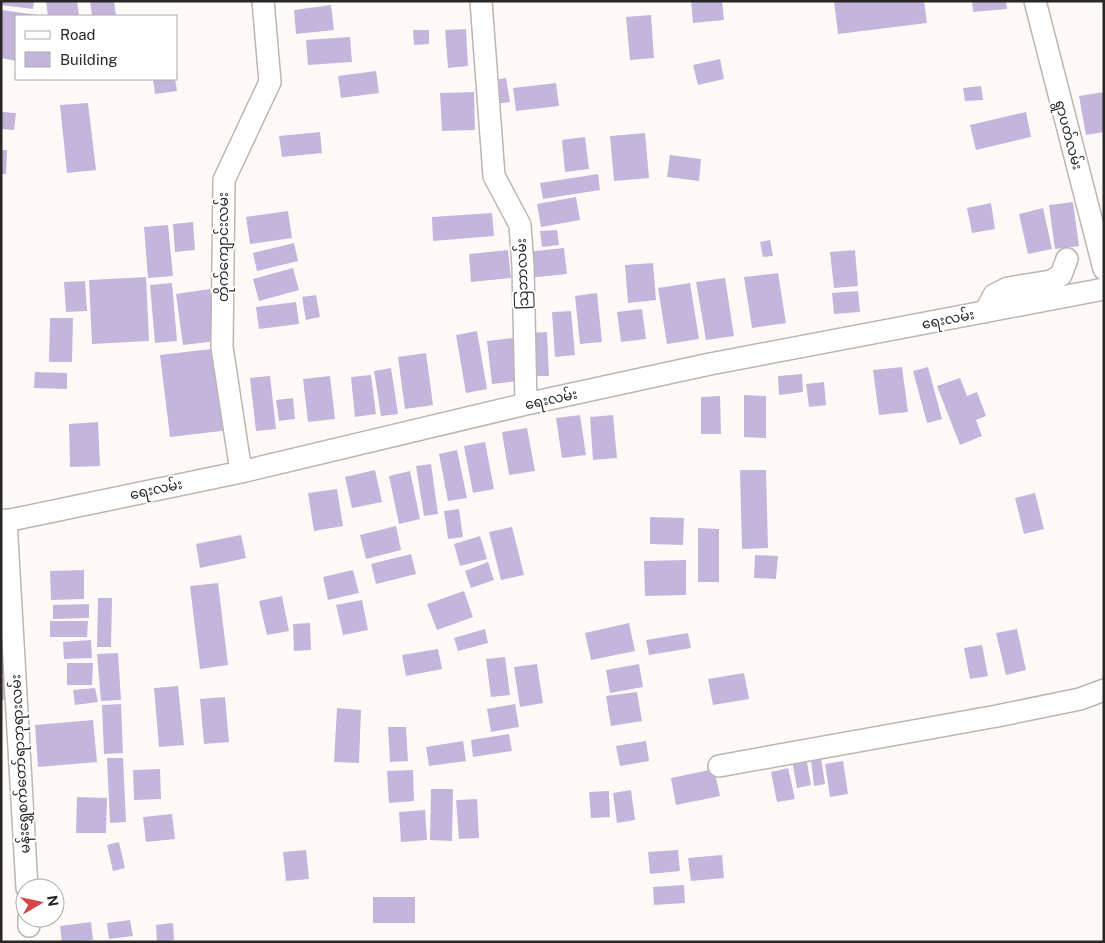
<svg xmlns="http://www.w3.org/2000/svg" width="1105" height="943" font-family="'Public Sans','Noto Sans Myanmar',sans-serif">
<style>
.building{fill:#c4b5dd}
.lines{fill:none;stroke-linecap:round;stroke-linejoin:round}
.minor-casing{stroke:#bdb5b2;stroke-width:24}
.minor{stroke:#fff;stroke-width:21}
.labels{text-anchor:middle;stroke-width:4;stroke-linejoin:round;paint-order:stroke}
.street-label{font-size:14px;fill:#292725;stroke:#fff}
</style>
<rect width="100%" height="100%" fill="#fffaf8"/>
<path class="building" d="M1 1H34L33 9 1 5Z
M46 1H77L79 16H48Z
M90 1H114L116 16H92Z
M691 1H722L724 20 693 23Z
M834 1H924L927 23 838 34Z
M972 1H1006L1007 9 973 12Z
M331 5 334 30 296 34 294 10Z
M2 10 37 15 16 16V61L1 58Z
M651 15 654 58 630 60 626 17Z
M466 29 468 66 448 68 445 30Z
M413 30H429V44L414 45Z
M350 37 352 62 308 65 306 40Z
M720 59 724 79 698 85 693 65Z
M376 71 379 93 341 98 338 76Z
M506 78 510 102 482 106 478 82Z
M153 79H175L177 91 155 94Z
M556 83 559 106 516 111 513 88Z
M981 86 983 100 965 101 963 88Z
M474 92 475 130 442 131 440 93Z
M1104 92V132L1086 135 1079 96Z
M88 103 96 170 67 173 60 105Z
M1 112 16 113 14 130 1 129Z
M1026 112 1031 137 976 150 970 125Z
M320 132 322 153 282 157 279 136Z
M645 133 649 178 614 181 610 136Z
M585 137 589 169 565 172 562 140Z
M1 150H7L6 174H1Z
M670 155 701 159 699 181 667 177Z
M598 174 600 190 543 199 540 183Z
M576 197 580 220 541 227 537 204Z
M1073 202 1079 246 1055 249 1049 205Z
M991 203 995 229 972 233 967 208Z
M1043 208 1052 249 1028 254 1019 214Z
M288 211 292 238 250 244 246 217Z
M492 213 494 236 433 241 432 217Z
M193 222 195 250 175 252 173 224Z
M168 225 173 276 148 278 144 227Z
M557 230 559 245 542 247 540 231Z
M770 240 773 256 763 257 760 242Z
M294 243 298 261 257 271 253 253Z
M564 248 567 274 527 278 525 252Z
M508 250 511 278 471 282 469 254Z
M855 250 858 286 834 288 830 252Z
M653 263 656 300 628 303 625 265Z
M293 268 299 290 259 301 253 279Z
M778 273 786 323 752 328 744 277Z
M146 277 149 341 92 344 89 280Z
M725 278 734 336 706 340 696 282Z
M85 281 87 311 66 312 64 282Z
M172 283 177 341 155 343 150 285Z
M690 283 699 339 667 344 658 288Z
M210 289 217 341 183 345 176 294Z
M858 291 860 312 834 314 832 293Z
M597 293 602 342 580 344 575 296Z
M316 295 320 317 306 320 302 297Z
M296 302 299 324 259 329 256 307Z
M642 309 646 339 621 342 617 312Z
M571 311 575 355 555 357 552 312Z
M50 318H73L72 362H49Z
M477 331 487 389 466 393 456 335Z
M547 332 549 376H531L530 333Z
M513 338 518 381 492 384 487 341Z
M220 348 230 430 170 437 160 355Z
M426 353 433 405 405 409 398 357Z
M902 367 908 412 879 415 873 370Z
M928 367 942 419 927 423 913 371Z
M391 368 398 414 381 416 374 371Z
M35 372 67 373V389L34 388Z
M802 374 803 392 779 395 778 376Z
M371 375 376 414 355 417 351 377Z
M270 376 276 429 256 431 250 378Z
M330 376 335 419 308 422 303 379Z
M960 378 967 396 977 392 986 416 976 420 982 436 960 445 937 386Z
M824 382 826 405 809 407 806 384Z
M744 395 766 396V438L744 437Z
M720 396 721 434H701V397Z
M293 398 295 419 279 421 276 400Z
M580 415 586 455 562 458 556 418Z
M613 415 617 458 593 460 590 417Z
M98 422 100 466 70 467 69 424Z
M527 428 535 471 509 475 502 432Z
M485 442 494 489 473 493 464 446Z
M457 450 467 498 448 501 439 454Z
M431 464 438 514 424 516 416 466Z
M375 470 382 502 352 508 345 477Z
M740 470H766L768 548 742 549Z
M410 471 420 519 399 524 389 476Z
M337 489 343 526 314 531 308 493Z
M1035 493 1044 529 1024 534 1015 498Z
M459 509 463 537 448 539 444 511Z
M650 517 684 518 683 545 650 544Z
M396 526 401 550 366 559 360 535Z
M512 527 524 575 501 580 489 532Z
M698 528 719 529V582H698Z
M241 535 246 558 200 568 196 544Z
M480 536 487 559 460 566 454 544Z
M411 554 416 574 376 584 371 564Z
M755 555 778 556 776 579 754 578Z
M686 560V595L645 596 644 561Z
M488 562 494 580 471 588 465 571Z
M84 570V599L51 600 50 571Z
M353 570 359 593 328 600 323 577Z
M218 583 228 665 200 669 190 586Z
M464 591 473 617 437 630 427 604Z
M282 596 289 631 267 635 259 601Z
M98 598H112L111 647H97Z
M362 600 368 630 343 635 336 605Z
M89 604V618L53 619V605Z
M50 621H88L87 637H50Z
M310 623 311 650 294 651 293 624Z
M629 623 635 651 591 660 585 633Z
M485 629 488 643 458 651 454 638Z
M1017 629 1026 670 1006 675 996 633Z
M688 633 691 648 649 655 646 640Z
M91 640 92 658 64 659 63 642Z
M982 645 988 676 970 679 964 648Z
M438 649 442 669 406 676 402 655Z
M118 653 121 700 101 701 97 654Z
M1 655H5L7 675H1Z
M505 657 510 695 491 697 486 659Z
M67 663H93L92 685H67Z
M537 664 543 703 520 707 514 667Z
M639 664 643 687 610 693 606 670Z
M744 673 749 699 713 705 708 679Z
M1 678H6L8 699 1 700Z
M178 686 184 745 159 747 154 688Z
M95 688 98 702 75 705 73 690Z
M637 692 642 721 611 726 606 696Z
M225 697 229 742 204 744 200 699Z
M121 704 123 753 104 754 102 705Z
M515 704 519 727 491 732 487 709Z
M337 708 361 710 359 763 334 762Z
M93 720 97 762 38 767 35 725Z
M388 727H406L408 761 390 762Z
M509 734 512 751 473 757 471 740Z
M463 741 466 761 429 766 426 747Z
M646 741 649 761 620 766 616 746Z
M805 751 811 785 797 788 791 754Z
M107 758H123L126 822 110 823Z
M821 758 825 784 814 786 811 760Z
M843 761 848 794 830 797 825 764Z
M788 768 795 799 777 802 771 772Z
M160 769 161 799 134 800 133 770Z
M714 769 720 796 676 805 671 778Z
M413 770 414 801 389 803 387 771Z
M431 789H453L452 841 430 840Z
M631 790 635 820 617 823 613 793Z
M609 791 610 817 591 818 589 792Z
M77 797 107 798 106 833H76Z
M477 799 479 838 459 839 456 800Z
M425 810 427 840 401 842 399 812Z
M172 814 175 839 146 842 143 817Z
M119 842 125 868 113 871 107 845Z
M306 850 309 879 286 881 283 852Z
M678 850 680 871 650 874 648 852Z
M722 855 724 878 691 881 688 858Z
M684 885 685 903 654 905 653 887Z
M373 897H415V923H373Z
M130 920 133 936 109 939 107 923Z
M91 922 93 940 62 942 60 926Z
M173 923 174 940 157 942 156 925Z"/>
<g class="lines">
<g class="minor-casing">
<path id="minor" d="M481 1 494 176 520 225 523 266 526 404
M1035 1 1104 269
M985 312 994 295 1008 288 1051 281 1061 275 1067 259
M241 472 222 347 224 180 270 82 263 1
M6 520 27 888
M1 522 241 472 526 404 710 364 1104 289
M719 766 997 716 1080 699 1104 690
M29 918V926"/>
</g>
<use href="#minor" class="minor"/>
</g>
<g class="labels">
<g class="street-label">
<text transform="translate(1069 135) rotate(75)" y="5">ရွာပတ်လမ်း</text>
<text transform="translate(223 247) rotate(-90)" y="5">တိုက်ကျောင်းလမ်း</text>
<text transform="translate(522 274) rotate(-92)" y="5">သြဘာလမ်း</text>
<text transform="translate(948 319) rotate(-11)" y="5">ရေးလမ်း</text>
<text transform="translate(551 399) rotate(-12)" y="5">ရေးလမ်း</text>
<text transform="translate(156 489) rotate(-12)" y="5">ရေးလမ်း</text>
<text transform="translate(20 764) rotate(-93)" y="5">မန်းရွှေစက်တော်ရာဘုရားလမ်း</text>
</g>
</g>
<rect width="1105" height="943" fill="none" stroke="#292725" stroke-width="5"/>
<rect x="15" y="15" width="162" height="65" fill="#ffffff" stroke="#a9a9a8"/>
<rect x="25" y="31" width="25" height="8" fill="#ffffff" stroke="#a9a9a8"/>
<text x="60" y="40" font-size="15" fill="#292725">Road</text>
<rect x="25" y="52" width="25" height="15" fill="#c4b5dd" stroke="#a9a9a8"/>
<text x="60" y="65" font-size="15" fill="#292725">Building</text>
<g transform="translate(40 903) rotate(81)"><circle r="24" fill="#ffffff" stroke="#a9a9a8"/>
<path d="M0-4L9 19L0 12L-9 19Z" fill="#d54644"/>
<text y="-8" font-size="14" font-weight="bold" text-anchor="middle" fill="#292725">N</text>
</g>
</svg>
